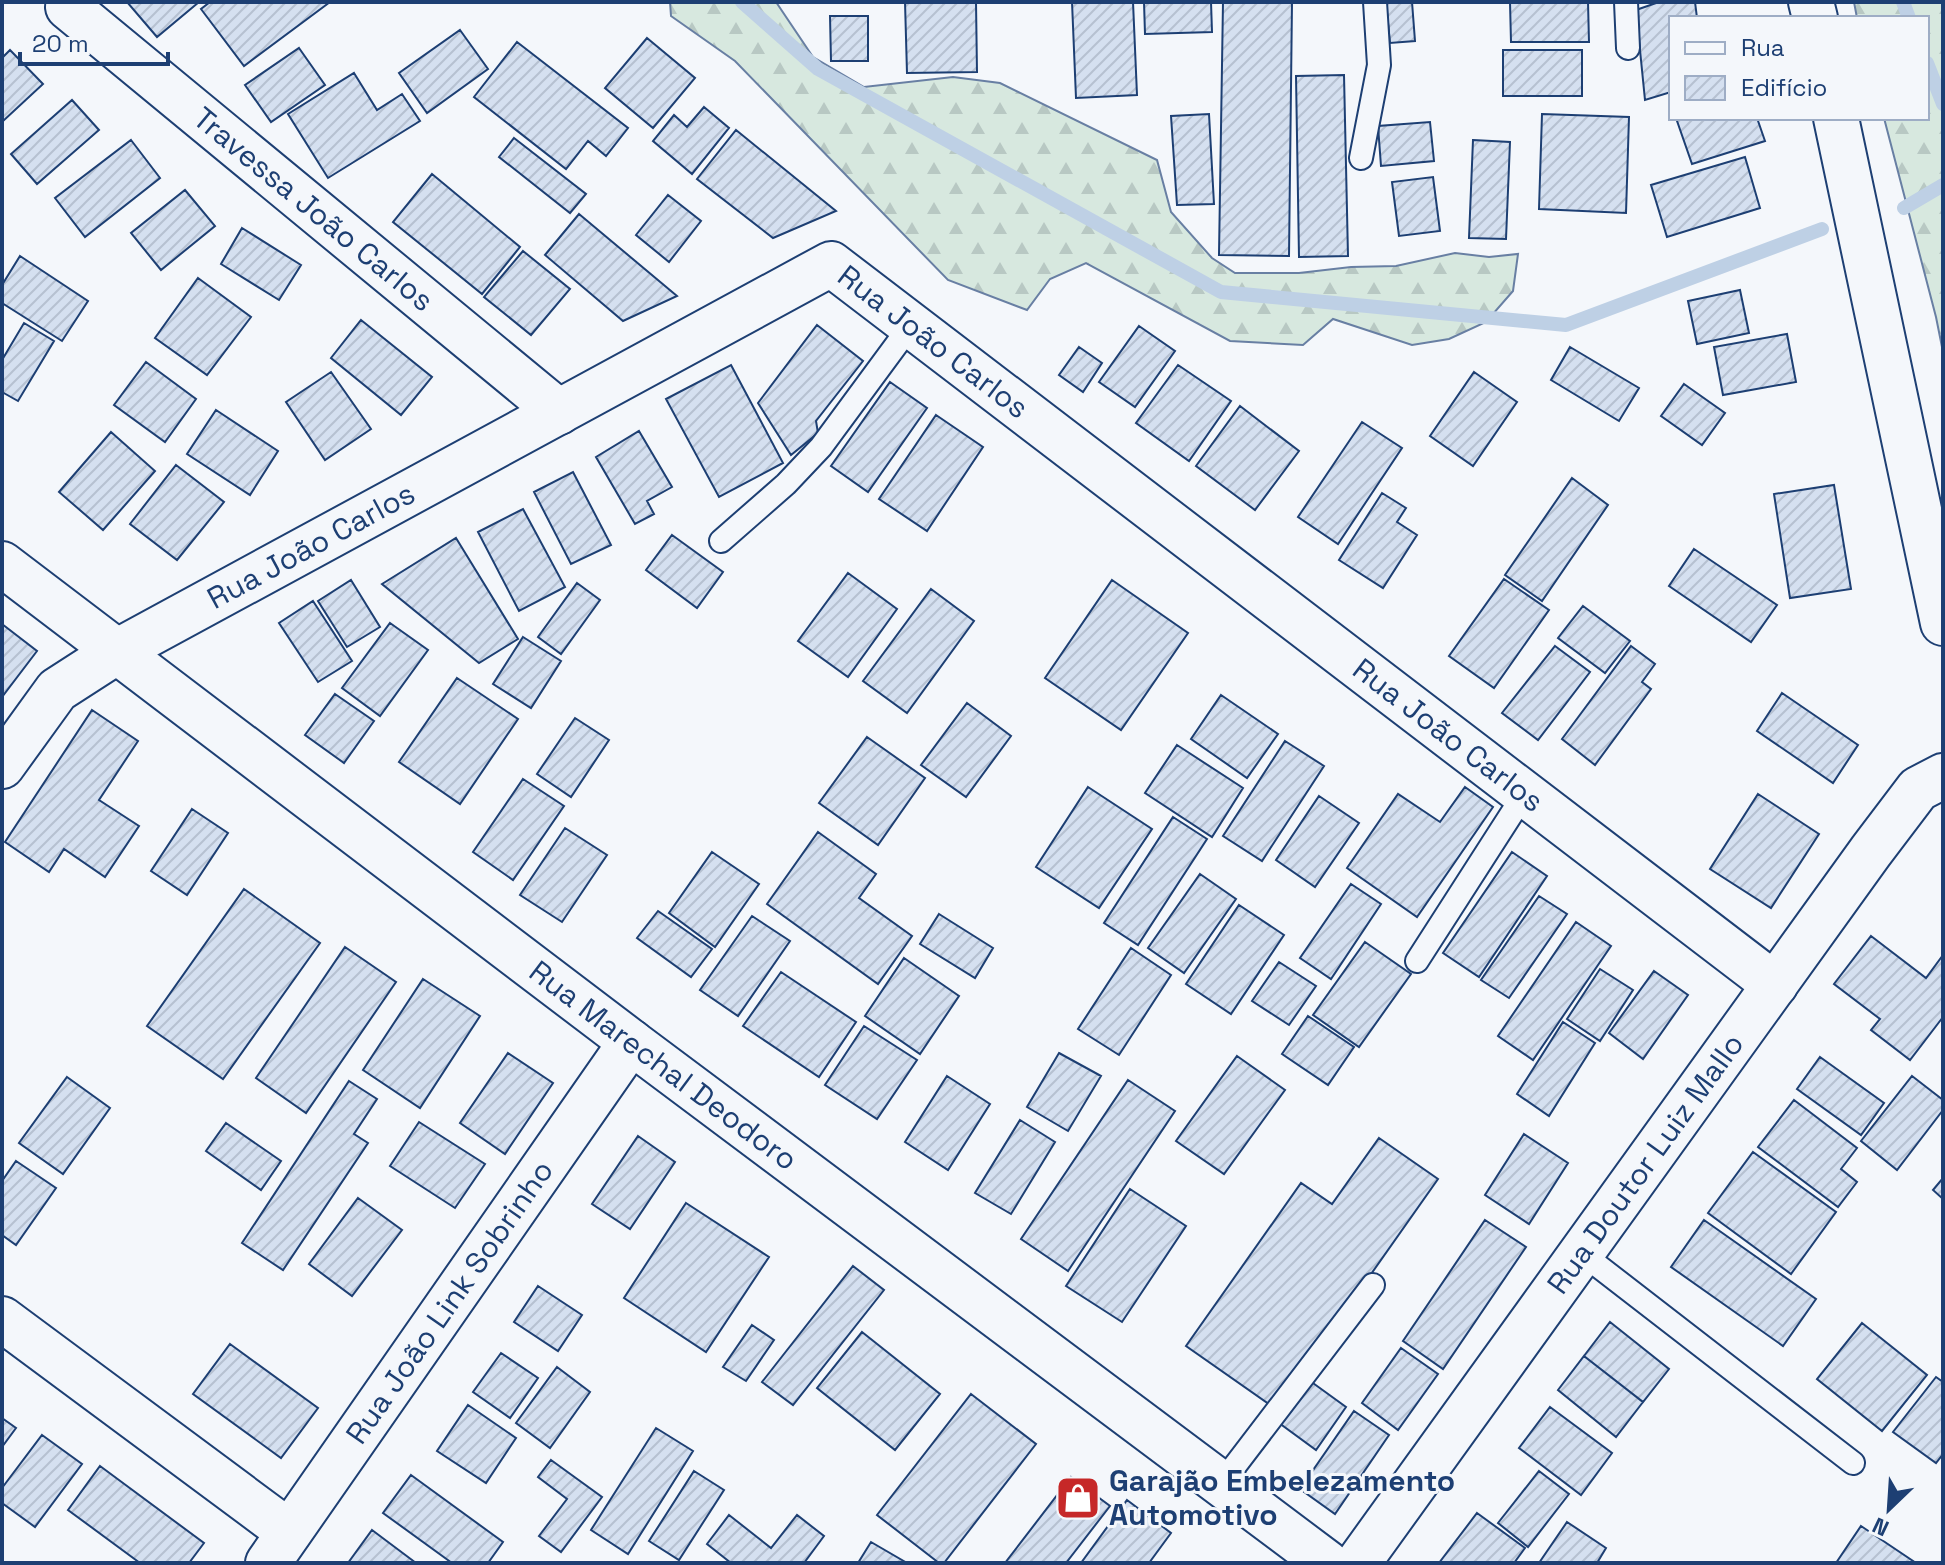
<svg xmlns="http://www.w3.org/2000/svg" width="1945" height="1565" font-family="'Space Grotesk',sans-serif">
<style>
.forest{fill:url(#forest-firs);stroke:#687fa3;stroke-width:2}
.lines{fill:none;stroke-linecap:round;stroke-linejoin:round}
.stream{stroke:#bed0e5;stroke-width:14}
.building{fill:url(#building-hatch);stroke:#1d3f73;stroke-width:2}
.service-casing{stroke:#1d3f73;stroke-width:26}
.minor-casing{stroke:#1d3f73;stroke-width:48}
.tertiary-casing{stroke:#1d3f73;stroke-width:48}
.service{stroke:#f4f7fb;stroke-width:22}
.minor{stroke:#f4f7fb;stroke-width:44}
.tertiary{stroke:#f4f7fb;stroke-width:44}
.labels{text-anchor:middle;stroke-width:6;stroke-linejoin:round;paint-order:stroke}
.street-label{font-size:30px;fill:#1d3f73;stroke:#f4f7fb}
.poi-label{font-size:30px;font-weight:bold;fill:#1d3f73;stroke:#f4f7fb;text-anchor:start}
</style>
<defs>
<pattern id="forest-firs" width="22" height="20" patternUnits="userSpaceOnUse" patternTransform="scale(2)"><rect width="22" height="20" fill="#d7e8df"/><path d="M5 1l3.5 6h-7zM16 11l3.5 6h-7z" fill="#b8c8c3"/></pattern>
<pattern id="building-hatch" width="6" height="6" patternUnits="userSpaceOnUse" patternTransform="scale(2)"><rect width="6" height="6" fill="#d5e0f0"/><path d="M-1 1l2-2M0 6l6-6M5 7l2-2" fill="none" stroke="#b6c1d1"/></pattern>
</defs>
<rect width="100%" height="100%" fill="#f4f7fb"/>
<path class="forest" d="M670 2H776L813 57 864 87 953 77 1000 83 1157 160 1171 212 1212 258 1235 273H1299L1351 267 1396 266 1455 253 1489 257 1518 254 1513 291 1486 322 1449 339 1412 345 1333 319 1303 345 1230 341 1086 263 1050 279 1027 310 948 280 735 61 671 16Z
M1854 2H1943V352L1936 317 1884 118H1927V18H1857Z"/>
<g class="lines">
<path class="stream" d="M742 2 818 69 1221 292 1566 325 1822 229
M1903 2 1909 18
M1927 63 1943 104
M1904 208 1943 185"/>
</g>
<path class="building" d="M127 2H199L157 37Z
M210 2H330L244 66 201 9Z
M905 2H976L977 72 907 73Z
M1072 2H1133L1137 95 1076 98Z
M1144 2H1211L1212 32 1145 34Z
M1223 2H1292L1289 256 1219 255Z
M1386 2H1412L1415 41 1390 43Z
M1510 2H1588L1589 42H1511Z
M1659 2H1695L1697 18H1671V92L1645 100 1636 10Z
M830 16H868V61H831Z
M460 30 488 69 427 113 399 73Z
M647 38 695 78 653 128 605 88Z
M517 42 628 128 606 156 588 141 566 169 474 97Z
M299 48 325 85 271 122 245 85Z
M10 50 43 84 2 122V58Z
M1503 50H1582V96H1503Z
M354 73 377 110 402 94 420 121 328 178 288 114Z
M1344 75 1348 256 1299 257 1296 76Z
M72 100 99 130 37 184 11 154Z
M704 107 729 128 692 174 653 141 674 115 687 127Z
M1209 114 1214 204 1177 205 1171 116Z
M1542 114 1629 117 1626 213 1539 209Z
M1676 118H1757L1765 141 1692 164Z
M1430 122 1434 161 1381 166 1378 126Z
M736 130 836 211 773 238 697 179Z
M514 138 586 194 570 213 499 157Z
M131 140 160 178 85 237 55 198Z
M1473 140 1510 142 1506 239 1469 238Z
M1745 157 1760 208 1667 237 1651 185Z
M432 174 520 247 482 294 393 222Z
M1433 177 1440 231 1399 236 1392 182Z
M185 190 215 226 161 270 131 233Z
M668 195 701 221 669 262 636 235Z
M579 214 677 296 623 321 545 255Z
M242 228 301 265 279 300 221 264Z
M523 251 570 289 531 335 484 297Z
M20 256 88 301 62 341 2 303V285Z
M198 278 251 317 207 375 155 338Z
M1740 290 1749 333 1697 344 1688 301Z
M361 320 432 377 401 415 331 358Z
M24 323 54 341 18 401 2 392V360Z
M817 325 863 361 816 421 818 433 791 455 758 403Z
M1139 326 1175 351 1135 407 1099 382Z
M1787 334 1796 382 1723 395 1714 347Z
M1079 347 1102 363 1083 392 1059 375Z
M1570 347 1639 388 1619 421 1551 380Z
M146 362 196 399 165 442 114 405Z
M731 365 783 463 719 497 666 399Z
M1178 365 1231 401 1189 461 1136 423Z
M331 372 371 429 325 460 286 402Z
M1474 372 1517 402 1473 466 1430 436Z
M890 382 927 408 868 492 831 466Z
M1684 384 1725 413 1702 445 1661 416Z
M1240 406 1299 451 1255 510 1196 466Z
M216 410 278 451 250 495 187 454Z
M936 415 983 447 927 531 879 499Z
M1362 422 1402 448 1338 544 1298 517Z
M639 431 672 487 647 501 654 514 635 524 596 457Z
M111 432 155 471 103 530 59 492Z
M176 465 224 502 177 560 130 524Z
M573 472 611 545 571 564 534 492Z
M1572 478 1608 505 1542 601 1505 575Z
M1834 485 1851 589 1790 598 1774 494Z
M1382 493 1406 508 1397 522 1417 535 1383 588 1339 560Z
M523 509 565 587 519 611 478 532Z
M672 535 723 572 697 608 646 570Z
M456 538 518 639 479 663 382 584Z
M1694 549 1777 605 1751 642 1669 586Z
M848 573 897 609 848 677 798 641Z
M1504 579 1549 610 1494 688 1449 656Z
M351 580 380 627 347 647 318 601Z
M1112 580 1188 633 1121 730 1045 678Z
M577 583 600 600 561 654 538 637Z
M931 589 974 621 907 713 863 681Z
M313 601 352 661 318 682 279 623Z
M1583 606 1630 641 1605 673 1558 638Z
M390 623 428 650 380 716 342 688Z
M2 624 37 651 2 697Z
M523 637 561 661 531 708 493 684Z
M1555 646 1590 672 1538 740 1502 713Z
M1631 646 1655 664 1642 682 1651 689 1595 765 1562 739Z
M457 678 518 719 460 804 399 762Z
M1782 693 1858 745 1833 783 1757 731Z
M335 694 374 721 344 763 305 735Z
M1221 695 1278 734 1247 778 1191 739Z
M967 703 1011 736 966 797 921 765Z
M92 710 138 741 99 800 139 826 105 877 64 849 49 872 5 842Z
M575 718 609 740 571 797 537 774Z
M867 737 925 778 878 845 819 803Z
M1285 741 1324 766 1262 861 1223 836Z
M1177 745 1243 788 1212 837 1145 793Z
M523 779 564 806 513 880 473 852Z
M1088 787 1152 829 1099 908 1036 867Z
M1465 787 1493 807 1417 917 1347 868 1398 794 1440 822Z
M1758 794 1819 834 1771 908 1710 869Z
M1319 796 1359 823 1315 887 1276 860Z
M192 809 228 833 187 895 151 871Z
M1173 817 1207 839 1138 945 1104 923Z
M565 828 607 855 562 922 520 895Z
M818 832 876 874 859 898 912 936 878 984 767 904Z
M712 852 759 884 715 947 669 913Z
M1512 852 1547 876 1479 977 1443 953Z
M1200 874 1236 899 1184 973 1148 948Z
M1351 884 1381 904 1331 979 1300 958Z
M244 889 320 943 223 1079 147 1026Z
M1539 896 1567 914 1509 998 1481 980Z
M1239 905 1284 935 1231 1014 1186 984Z
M658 911 712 949 691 977 637 938Z
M939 914 993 948 975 978 920 944Z
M752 916 790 941 738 1016 700 990Z
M1576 922 1611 946 1533 1060 1498 1036Z
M1871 936 1926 978 1943 955V1017L1910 1060 1871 1030 1880 1019 1834 984Z
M1365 942 1411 974 1359 1047 1313 1015Z
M345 947 396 982 306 1113 256 1078Z
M1131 948 1171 975 1119 1055 1078 1029Z
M904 958 959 996 920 1054 865 1016Z
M1279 962 1316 986 1289 1025 1252 1001Z
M1600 969 1633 990 1600 1041 1567 1019Z
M1654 971 1688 995 1643 1059 1609 1033Z
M781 972 856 1022 819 1077 743 1026Z
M423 979 480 1016 420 1108 363 1070Z
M1308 1016 1354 1047 1328 1085 1282 1054Z
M1563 1022 1595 1043 1549 1116 1517 1094Z
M864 1026 917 1060 877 1119 825 1085Z
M508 1053 553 1083 505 1154 460 1123Z
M1059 1053 1101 1076 1068 1131 1027 1107Z
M1237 1056 1285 1090 1224 1174 1176 1141Z
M1820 1057 1884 1103 1861 1135 1797 1089Z
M947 1076 990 1104 948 1170 905 1142Z
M1912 1076 1943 1100V1110L1897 1170 1861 1141Z
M67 1077 110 1108 63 1174 19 1143Z
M1128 1080 1175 1111 1068 1271 1021 1239Z
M349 1081 377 1099 354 1134 368 1143 283 1270 242 1243Z
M1794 1100 1857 1148 1841 1169 1857 1182 1838 1207 1758 1147Z
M1020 1120 1055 1142 1011 1214 975 1193Z
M419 1122 485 1164 455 1208 390 1166Z
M226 1123 281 1161 261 1190 206 1151Z
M1524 1134 1568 1163 1529 1224 1485 1195Z
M638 1136 675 1162 630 1229 592 1204Z
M1379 1138 1438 1179 1276 1409 1186 1346 1301 1183 1332 1204Z
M1753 1152 1836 1212 1791 1274 1708 1213Z
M16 1161 56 1188 16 1245 2 1235V1181Z
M1943 1178V1199L1933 1190Z
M1130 1189 1186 1226 1122 1322 1066 1286Z
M358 1198 402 1230 352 1296 309 1264Z
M686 1203 769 1257 706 1352 624 1298Z
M1485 1220 1526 1247 1443 1369 1403 1341Z
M1704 1220 1816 1299 1783 1346 1671 1267Z
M853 1266 884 1290 793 1405 762 1382Z
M538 1286 582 1315 558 1351 514 1322Z
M1610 1322 1669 1369 1643 1402 1584 1356Z
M1862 1323 1927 1375 1882 1431 1817 1379Z
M752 1325 774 1340 746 1381 723 1367Z
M862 1332 940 1394 895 1450 817 1388Z
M230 1344 318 1408 281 1458 193 1394Z
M1401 1348 1438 1374 1398 1430 1362 1403Z
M501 1353 538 1378 510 1418 473 1392Z
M1584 1356 1643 1402 1616 1437 1558 1390Z
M557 1367 590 1392 550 1448 516 1423Z
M1936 1377 1943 1382V1454L1936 1463 1893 1432Z
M1306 1378 1346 1407 1316 1450 1275 1420Z
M971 1394 1036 1444 944 1563H939L877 1515Z
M468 1405 516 1438 486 1483 437 1451Z
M1550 1407 1612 1453 1581 1495 1519 1448Z
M1354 1411 1389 1435 1335 1514 1300 1489Z
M2 1418 16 1428 2 1447Z
M656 1428 693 1451 628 1554 591 1530Z
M42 1435 82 1464 35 1527 2 1503V1488Z
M551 1460 602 1497 561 1552 539 1536 567 1499 538 1477Z
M100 1466 204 1543 189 1563H140L68 1510Z
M694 1471 724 1490 679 1560 649 1541Z
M1539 1471 1569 1494 1528 1547 1498 1523Z
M411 1475 503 1542 488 1563H452L383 1513Z
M1071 1477 1110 1506 1066 1563H1005Z
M1127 1500 1171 1533 1149 1563H1081Z
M1477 1513 1525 1548 1514 1563H1439Z
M729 1515 771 1548 797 1515 824 1536 804 1563H731L707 1544Z
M1567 1522 1606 1548 1597 1563H1539Z
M1861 1526 1916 1563H1836Z
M372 1530 416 1563H348Z
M871 1542 907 1563H858Z"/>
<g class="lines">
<g class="service-casing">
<path id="service" d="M1626 2 1628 48
M1361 158 1379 65 1375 2
M721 541 786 484 821 447 911 325
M1417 961 1525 793
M1580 1252 1853 1463
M1221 1484 1373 1285"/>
</g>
<g class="minor-casing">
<g id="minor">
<path id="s1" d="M68 7 559 412"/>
<path id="s2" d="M2 766 57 690 116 652 831 264 1775 985"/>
<path d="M2 1319 289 1532"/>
<path id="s3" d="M268 1563 631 1042"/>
<path id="s4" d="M1358 1563 1871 851 1918 789 1943 776"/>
</g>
</g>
<g class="tertiary-casing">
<g id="tertiary">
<path d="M1811 2 1815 18"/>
<path d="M1836 118 1943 623"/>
<path id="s5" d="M2 564 631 1042 1327 1563"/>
</g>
</g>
<use href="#service" class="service"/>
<use href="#minor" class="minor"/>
<use href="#tertiary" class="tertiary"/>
</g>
<defs>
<g id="shop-square" transform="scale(2.3)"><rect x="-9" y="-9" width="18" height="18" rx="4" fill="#c62828" stroke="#f4f7fb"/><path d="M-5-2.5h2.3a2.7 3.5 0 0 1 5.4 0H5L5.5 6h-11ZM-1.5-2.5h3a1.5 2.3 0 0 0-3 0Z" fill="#fff"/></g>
</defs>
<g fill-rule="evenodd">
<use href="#shop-square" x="1078" y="1498"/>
</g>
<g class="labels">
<g class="street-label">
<text dy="10" stroke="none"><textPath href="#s1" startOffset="318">Travessa João Carlos</textPath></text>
<text dy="10" stroke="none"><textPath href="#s2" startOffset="1106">Rua João Carlos</textPath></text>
<text dy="10" stroke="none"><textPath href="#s2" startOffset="386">Rua João Carlos</textPath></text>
<text dy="10" stroke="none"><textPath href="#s2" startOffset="1754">Rua João Carlos</textPath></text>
<text dy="10" stroke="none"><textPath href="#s5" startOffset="830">Rua Marechal Deodoro</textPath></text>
<text dy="10" stroke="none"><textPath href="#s4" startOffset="492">Rua Doutor Luiz Mallo</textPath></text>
<text dy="10" stroke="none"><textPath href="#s3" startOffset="318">Rua João Link Sobrinho</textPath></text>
</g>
<g class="poi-label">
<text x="1109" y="1491">Garajão Embelezamento<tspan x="1109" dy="34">Automotivo</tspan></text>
</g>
</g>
<rect width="1945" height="1565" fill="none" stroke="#1d3f73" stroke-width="8"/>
<rect x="1669" y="16" width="260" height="104" fill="#f4f7fb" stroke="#9eadc5" stroke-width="2"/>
<rect x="1685" y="42" width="40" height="12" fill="#f4f7fb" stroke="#9eadc5" stroke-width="2"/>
<text x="1741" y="56" font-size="24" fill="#1d3f73">Rua</text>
<rect x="1685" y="76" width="40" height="24" fill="url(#building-hatch)" stroke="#9eadc5" stroke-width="2"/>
<text x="1741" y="96" font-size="24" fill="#1d3f73">Edifício</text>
<g transform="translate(1889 1509) rotate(205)" stroke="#f4f7fb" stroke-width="6" paint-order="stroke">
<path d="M0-6L14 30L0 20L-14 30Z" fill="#1d3f73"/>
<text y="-12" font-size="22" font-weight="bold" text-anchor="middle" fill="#1d3f73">N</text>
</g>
<path d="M20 52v12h148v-12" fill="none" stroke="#1d3f73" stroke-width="4"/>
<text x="32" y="52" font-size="24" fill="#1d3f73" stroke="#f4f7fb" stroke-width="6" paint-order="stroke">20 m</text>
</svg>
